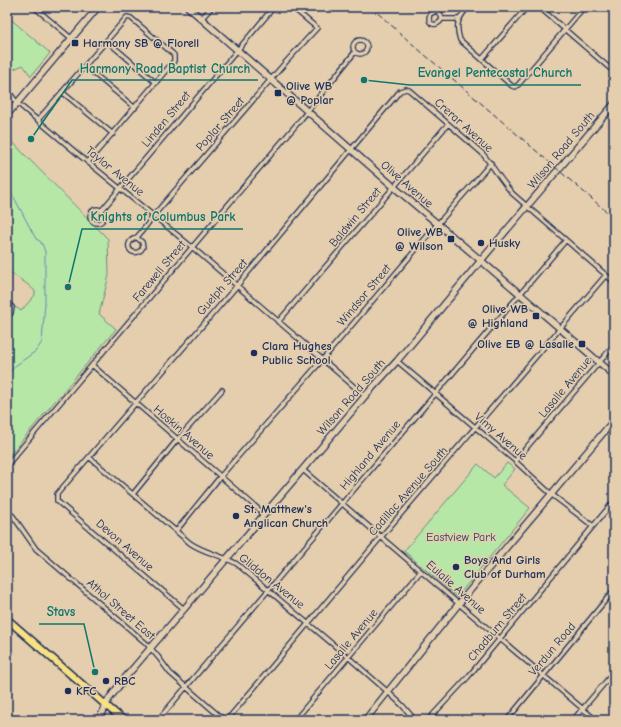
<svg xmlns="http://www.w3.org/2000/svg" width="621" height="727" font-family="'Comic Neue',sans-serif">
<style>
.green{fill:#b7e7a6;stroke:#698b82}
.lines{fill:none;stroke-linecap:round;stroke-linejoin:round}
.stream{stroke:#6487b5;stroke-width:1}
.street-casing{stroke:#1b2f5e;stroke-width:6}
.secondary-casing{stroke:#1b2f5e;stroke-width:8}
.primary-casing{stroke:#1b2f5e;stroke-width:9}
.street{stroke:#e4cead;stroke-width:3.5}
.secondary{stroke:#e4cead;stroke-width:5.5}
.primary{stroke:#f9e181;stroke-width:6}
.rail{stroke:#1b2f5e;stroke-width:1;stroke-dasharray:6 3;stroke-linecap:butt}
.poi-dot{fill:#1b2f5e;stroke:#e4cead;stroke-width:1.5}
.labels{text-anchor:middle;stroke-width:3;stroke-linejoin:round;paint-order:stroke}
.poi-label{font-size:12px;font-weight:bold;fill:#1b2f5e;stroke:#e4cead;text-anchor:start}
.street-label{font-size:12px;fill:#1b2f5e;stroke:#e4cead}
.park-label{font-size:12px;fill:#2b4165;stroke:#e4cead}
.leader{fill:none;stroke:#0f766e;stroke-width:1.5}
.callout-dot{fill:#0f766e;stroke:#e4cead;stroke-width:1.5}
.callout-label{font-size:13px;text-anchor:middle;font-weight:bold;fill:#0f766e;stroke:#e4cead;stroke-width:3;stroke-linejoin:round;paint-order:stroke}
</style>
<rect width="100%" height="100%" fill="#e4cead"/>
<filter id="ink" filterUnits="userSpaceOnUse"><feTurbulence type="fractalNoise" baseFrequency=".025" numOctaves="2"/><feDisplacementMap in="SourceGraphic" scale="8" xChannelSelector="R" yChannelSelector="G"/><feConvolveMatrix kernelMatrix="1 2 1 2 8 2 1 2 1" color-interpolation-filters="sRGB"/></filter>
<g filter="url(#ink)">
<path class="green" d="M7 16 50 53 31 76 23 65 7 72Z
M8 123 12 141 22 152 108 239 109 275 99 314 116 329 7 458V321L12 315 14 306 21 311 35 295V291L27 284 7 270Z
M507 463 515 469 502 485 530 508 457 597 404 551 478 464 494 478Z"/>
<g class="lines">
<path class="stream" d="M7 184 36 239 40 241 43 246 45 252V303L42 342 36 351 15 366 7 376"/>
<g class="street-casing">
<path id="street" d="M34 7 71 38
M468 7C458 19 455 24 460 40L512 86 515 87 518 85 584 7
M539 7 614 72
M610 7 614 10
M201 19 212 7
M442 19 440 13 436 11 430 14C426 25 437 28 442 19H459
M353 47a7 7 0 1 1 14 0a7 7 0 1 1-14 0Z
M107 41 156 83
M482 59 527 7
M85 66 135 108
M7 89 17 103 22 107 79 155 192 247 365 396
M62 92 113 134
M38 120 127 17 131 18 172 53 174 55V61L88 162
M90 216a7 7 0 1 1 14 0a7 7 0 1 1-14 0Z
M102 210 274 7
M137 238 142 242 143 247C139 256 127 253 129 244 130 239 135 239 138 236 144 229 149 222 154 215L285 63 317 28 292 7
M7 302 12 307 11 313 7 318
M278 322 448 124
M397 361 515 461 551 494 593 526
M92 365 264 514
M89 457 190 543C204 553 222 555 237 564L348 657 388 692 402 705 415 720
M515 461 614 345
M7 465 302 118 355 52
M303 470 459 604 596 720
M133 494 177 440 222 390
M7 511 13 516 36 549 147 644 159 658 170 673 224 720
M176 531 220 477 323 359 435 227 491 163
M184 609 57 501V494L89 457 241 281 400 91 406 89 409 90 482 153C493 166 501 181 513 194L614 282
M158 720 566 240
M227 720 381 537 606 275
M295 720 421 571
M428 720 468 677 614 501
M507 720 614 590
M573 720 614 672"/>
</g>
<g class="secondary-casing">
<path id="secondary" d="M188 7 394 187 485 264 614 375
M7 115 98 7
M99 720 109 699 124 679 184 609 365 396 397 361 494 245 614 104
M365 720 461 601 614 420"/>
</g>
<g class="primary-casing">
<path id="primary" d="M7 619 123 720"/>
</g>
<use href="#street" class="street"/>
<use href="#secondary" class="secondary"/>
<use href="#primary" class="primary"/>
<path class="rail" d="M371 7 410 42 614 218"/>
</g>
</g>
<g class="poi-dot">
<rect x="71" y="39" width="8" height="8" rx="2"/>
<rect x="274" y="89" width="8" height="8" rx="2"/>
<rect x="447" y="235" width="8" height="8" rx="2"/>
<circle cx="481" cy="243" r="4"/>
<rect x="532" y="312" width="8" height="8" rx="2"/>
<rect x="578" y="340" width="8" height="8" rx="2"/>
<circle cx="254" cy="353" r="4"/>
<circle cx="236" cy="516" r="4"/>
<circle cx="456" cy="567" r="4"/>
<circle cx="106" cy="681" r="4"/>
<circle cx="68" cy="691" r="4"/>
</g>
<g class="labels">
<g class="poi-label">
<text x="83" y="47">Harmony SB @ Florell</text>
<text x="286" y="90">Olive WB<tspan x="286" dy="14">@ Poplar</tspan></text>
<text x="443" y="236" text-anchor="end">Olive WB<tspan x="443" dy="14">@ Wilson</tspan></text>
<text x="489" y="247">Husky</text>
<text x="528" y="313" text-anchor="end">Olive WB<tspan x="528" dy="14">@ Highland</tspan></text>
<text x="574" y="348" text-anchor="end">Olive EB @ Lasalle</text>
<text x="262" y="350">Clara Hughes<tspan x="262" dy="14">Public School</tspan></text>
<text x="244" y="513">St. Matthew's<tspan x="244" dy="14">Anglican Church</tspan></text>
<text x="464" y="564">Boys And Girls<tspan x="464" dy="14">Club of Durham</tspan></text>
<text x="114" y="685">RBC</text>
<text x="76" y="695">KFC</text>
</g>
<g class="street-label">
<text transform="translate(166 119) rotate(-50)" y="4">Linden Street</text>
<text transform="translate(220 124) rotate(-49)" y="4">Poplar Street</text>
<text transform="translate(464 125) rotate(42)" y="4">Crerar Avenue</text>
<text transform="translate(561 150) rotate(-50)" y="4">Wilson Road South</text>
<text transform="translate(115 171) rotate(39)" y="4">Taylor Avenue</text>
<text transform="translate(407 184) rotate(41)" y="4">Olive Avenue</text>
<text transform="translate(355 217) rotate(-50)" y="4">Baldwin Street</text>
<text transform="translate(159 271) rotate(-50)" y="4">Farewell Street</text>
<text transform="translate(222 287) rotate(-49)" y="4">Guelph Street</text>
<text transform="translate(364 295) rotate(-50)" y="4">Windsor Street</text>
<text transform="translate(565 387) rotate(-50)" y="4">Lasalle Avenue</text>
<text transform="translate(351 397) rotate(-49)" y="4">Wilson Road South</text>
<text transform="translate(184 432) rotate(41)" y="4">Hoskin Avenue</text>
<text transform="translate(501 436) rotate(41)" y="4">Vimy Avenue</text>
<text transform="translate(370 455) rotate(-50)" y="4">Highland Avenue</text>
<text transform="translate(408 491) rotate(-49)" y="4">Cadillac Avenue South</text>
<text transform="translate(125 545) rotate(41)" y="4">Devon Avenue</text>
<text transform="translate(272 581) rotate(39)" y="4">Gliddon Avenue</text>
<text transform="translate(456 587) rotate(41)" y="4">Eulalie Avenue</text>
<text transform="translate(121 609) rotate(41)" y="4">Athol Street East</text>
<text transform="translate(497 627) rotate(-50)" y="4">Chadburn Street</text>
<text transform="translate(351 639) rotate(-50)" y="4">Lasalle Avenue</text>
<text transform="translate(552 649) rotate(-50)" y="4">Verdun Road</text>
</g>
<g class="park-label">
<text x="461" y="541">Eastview Park</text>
</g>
</g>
<path class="leader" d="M31 139L72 80H258M364 80L410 85H581M68 287L82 229H243M95 672L84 624H39"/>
<g class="callout-dot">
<circle cx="31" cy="139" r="4"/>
<circle cx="364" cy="80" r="4"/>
<circle cx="68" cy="287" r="4"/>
<circle cx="95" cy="672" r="4"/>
</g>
<g class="callout-label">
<text x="165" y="73">Harmony Road Baptist Church</text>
<text x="495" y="77">Evangel Pentecostal Church</text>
<text x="163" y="221">Knights of Columbus Park</text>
<text x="61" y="616">Stavs</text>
</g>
<rect width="621" height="727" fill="none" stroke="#e4cead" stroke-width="24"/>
<rect x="12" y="12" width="597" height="703" fill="none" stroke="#1b2f5e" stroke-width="1.5" filter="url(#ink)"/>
</svg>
